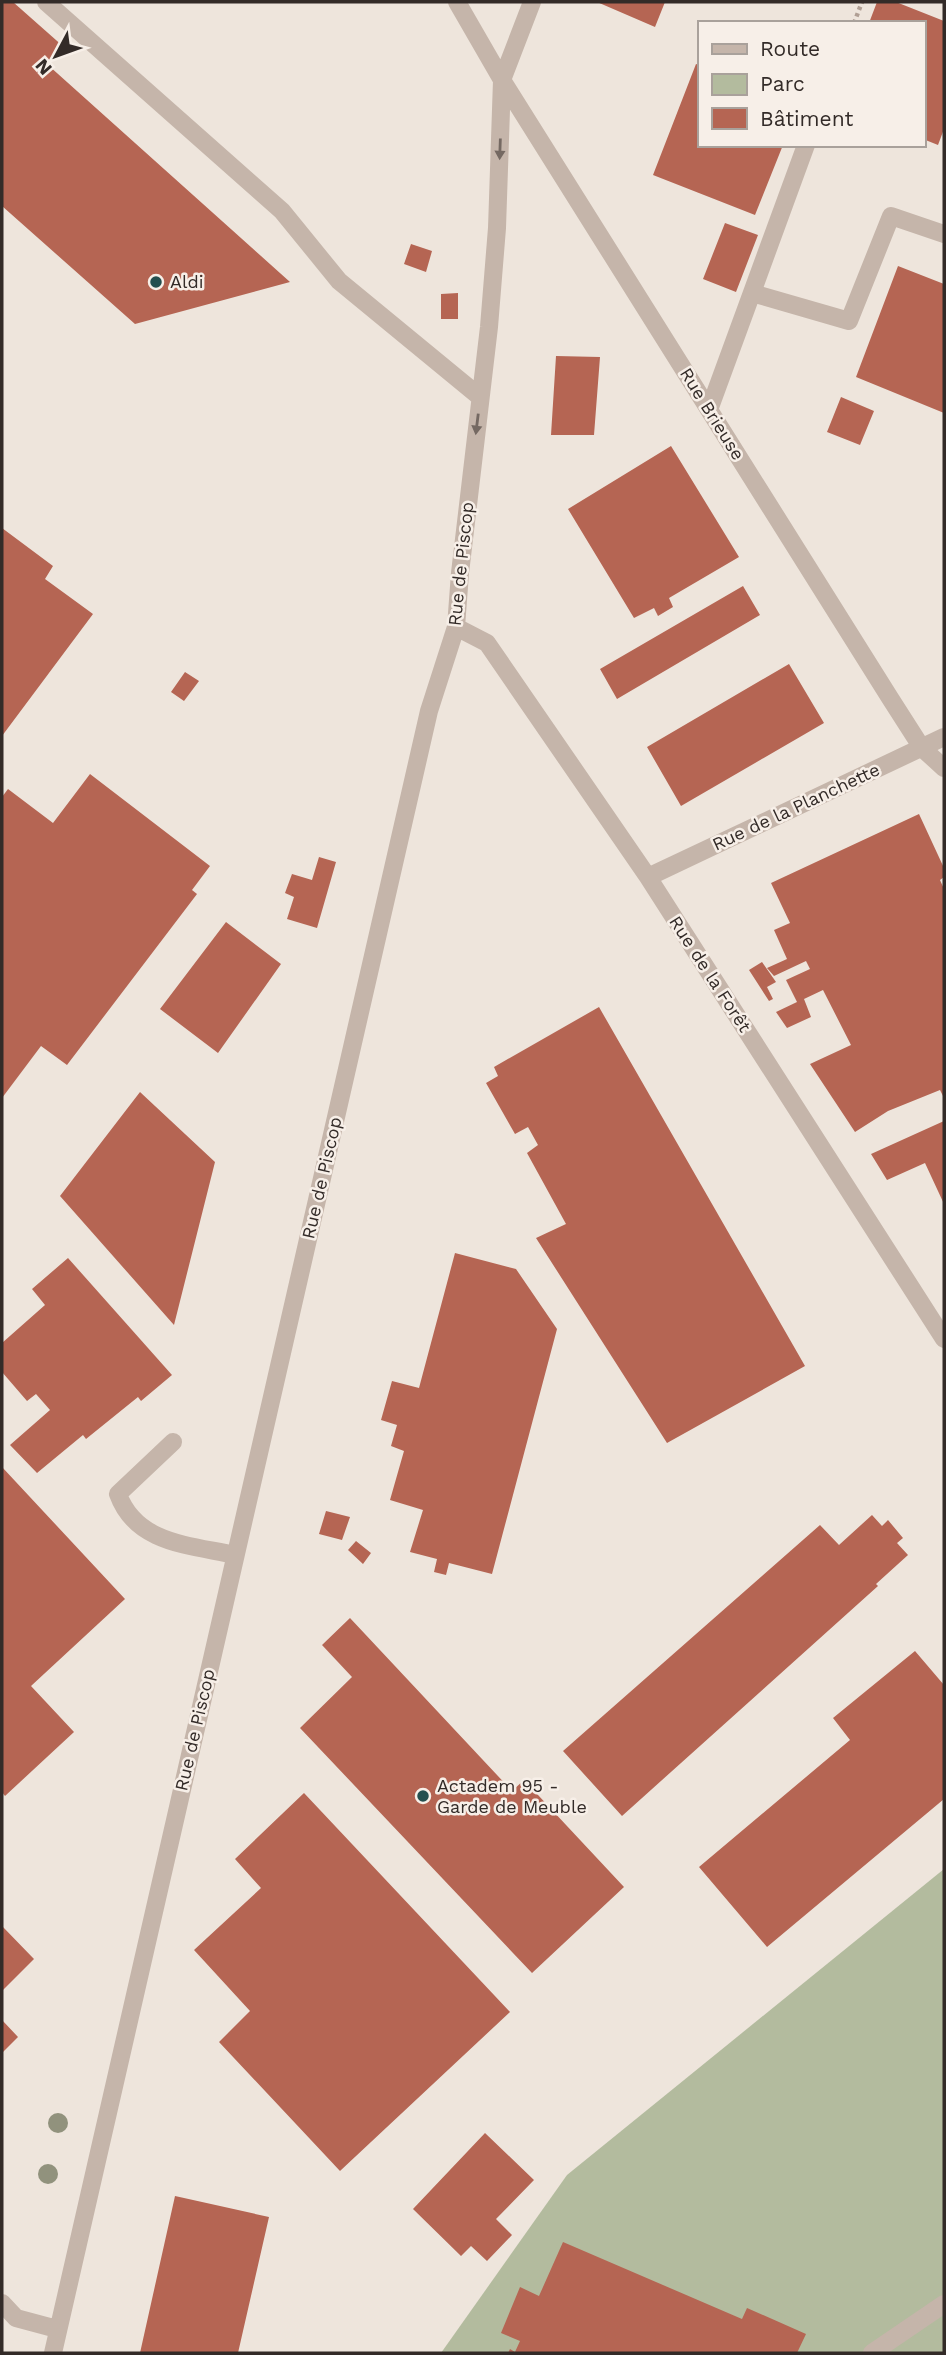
<svg xmlns="http://www.w3.org/2000/svg" width="946" height="2355" font-family="'Work Sans',sans-serif">
<style>
.green{fill:#b3bb9e}
.building{fill:#b56553}
.lines{fill:none;stroke-linecap:round;stroke-linejoin:round}
.path{stroke:#b09f94;stroke-width:4.5;stroke-dasharray:3.5 3.5;stroke-linecap:butt}
.minor{stroke:#c5b5aa;stroke-width:18}
.tree{fill:#91927d}
.oneway{fill:#756962}
.poi-dot{fill:#244f4f;stroke:#f7efe8;stroke-width:2.5}
.labels{text-anchor:middle;stroke-width:5;stroke-linejoin:round;paint-order:stroke}
.poi-label{font-size:18px;fill:#332b28;stroke:#f7efe8;text-anchor:start}
.street-label{font-size:18px;fill:#332b28;stroke:#f7efe8}
</style>
<rect width="100%" height="100%" fill="#eee5dc"/>
<path class="green" d="M944 1869V2353H441L567 2175Z"/>
<path class="building" d="M2 2H13L65 48 48 65 290 282 135 324 2 206Z
M597 2H665L655 27Z
M877 2H896L944 21V129L938 145 923 139V23H869Z
M696 64 699 65V145H783L755 215 653 175Z
M725 223 758 235 736 292 703 279Z
M411 244 432 251 426 272 404 264Z
M898 266 944 284V413L856 377Z
M458 293V319H441V294Z
M556 356 600 357 594 435H551Z
M841 397 874 411 860 445 827 432Z
M671 446 739 557 669 598 673 607 658 616 654 608 634 618 568 509Z
M2 528 53 566 45 579 93 614 2 736Z
M743 586 760 615 617 699 600 669Z
M789 664 824 723 681 806 647 747Z
M185 672 199 681 184 701 171 692Z
M90 774 210 866 192 890 197 894 67 1065 41 1046 2 1098V797L8 789 53 823Z
M919 814 944 868V877L940 880 944 889V1098L940 1090 888 1111 855 1132 810 1064 851 1045 823 990 804 999 811 1017 787 1028 776 1012 797 1002 786 980 810 969 806 961 774 976 767 968 787 959 774 930 790 923 771 883Z
M319 857 336 862 317 928 287 919 294 897 285 893 292 874 312 880Z
M226 922 281 964 218 1053 160 1009Z
M762 962 776 982 767 987 773 999 769 1001 749 970Z
M599 1007 805 1366 667 1443 536 1238 566 1224 527 1153 538 1145 528 1127 515 1134 486 1083 498 1076 494 1067Z
M140 1092 215 1162 174 1325 60 1196Z
M944 1121V1204L925 1163 887 1180 871 1154Z
M455 1253 516 1269 557 1329 492 1574 449 1563 446 1575 434 1572 437 1559 410 1552 423 1510 390 1500 404 1451 391 1446 397 1425 381 1420 392 1381 419 1388Z
M68 1258 172 1375 141 1401 138 1397 86 1439 83 1435 37 1473 10 1445 50 1410 36 1394 27 1401 2 1372V1343L45 1305 32 1289Z
M2 1467 125 1599 31 1686 74 1732 5 1796 2 1792Z
M326 1511 350 1517 342 1540 319 1534Z
M872 1515 882 1526 888 1520 903 1538 897 1543 908 1555 876 1584 878 1586 622 1816 563 1751 820 1525 839 1545Z
M356 1541 371 1553 363 1564 348 1550Z
M350 1618 512 1791 524 1780 624 1887 532 1973 300 1728 352 1677 322 1645Z
M915 1651 944 1685V1799L767 1947 699 1867 850 1740 833 1718Z
M304 1793 510 2012 340 2171 219 2042 250 2011 194 1950 261 1888 235 1859Z
M2 1926 34 1959 2 1991Z
M2 2020 18 2037 2 2053Z
M485 2133 534 2180 496 2219 512 2235 487 2261 471 2246 461 2256 413 2209Z
M175 2196 269 2217 238 2353H140Z
M563 2242 742 2319 747 2308 806 2334 797 2353H508L510 2349 515 2352 520 2341 501 2333 520 2287 539 2296Z"/>
<g class="lines">
<path class="path" d="M854 23 862 2"/>
<path class="minor" d="M46 2 282 211 339 281 480 397
M457 2 502 80 890 698 922 748 944 768
M752 293 849 321 891 216 944 234
M709 410 806 145
M456 627 487 643 648 877 944 1339
M648 877 944 737
M173 1442 118 1494C136 1544 190 1545 235 1555
M2 2303 16 2318 57 2329
M53 2353 429 711 456 627 460 573 489 327 497 228 502 80 532 2
M872 2353 944 2304"/>
</g>
<g class="tree">
<circle cx="58" cy="2123" r="10"/>
<circle cx="48" cy="2174" r="10"/>
</g>
<defs><path id="oneway-solid" d="M-6-.8H1V-3.2L6.5 0L1 3.2V.8H-6Z" transform="scale(1.75)"/></defs>
<g class="oneway">
<use href="#oneway-solid" transform="translate(500 149) rotate(92)"/>
<use href="#oneway-solid" transform="translate(477 424) rotate(97)"/>
</g>
<g class="poi-dot">
<circle cx="156" cy="282" r="7"/>
<circle cx="423" cy="1796" r="7"/>
</g>
<g class="labels">
<g class="poi-label">
<text x="170" y="288">Aldi</text>
<text x="437" y="1792">Actadem 95 -<tspan x="437" dy="21">Garde de Meuble</tspan></text>
</g>
<g class="street-label">
<text transform="translate(712 414) rotate(58)" y="6">Rue Brieuse</text>
<text transform="translate(461 564) rotate(-84)" y="6">Rue de Piscop</text>
<text transform="translate(796 807) rotate(-25)" y="6">Rue de la Planchette</text>
<text transform="translate(710 974) rotate(57)" y="6">Rue de la Forêt</text>
<text transform="translate(322 1178) rotate(-77)" y="6">Rue de Piscop</text>
<text transform="translate(195 1730) rotate(-77)" y="6">Rue de Piscop</text>
</g>
</g>
<rect width="946" height="2355" fill="none" stroke="#332b28" stroke-width="7"/>
<rect x="698" y="21" width="228" height="126" fill="#f7efe8" stroke="#a9a19b" stroke-width="2"/>
<rect x="712" y="44" width="35" height="10" fill="#c5b5aa" stroke="#a9a19b" stroke-width="2"/>
<text x="760" y="56" font-size="21" fill="#332b28">Route</text>
<rect x="712" y="74" width="35" height="21" fill="#b3bb9e" stroke="#a9a19b" stroke-width="2"/>
<text x="760" y="91" font-size="21" fill="#332b28">Parc</text>
<rect x="712" y="108" width="35" height="21" fill="#b56553" stroke="#a9a19b" stroke-width="2"/>
<text x="760" y="126" font-size="21" fill="#332b28">Bâtiment</text>
<g transform="translate(56 56) rotate(229)" stroke="#f7efe8" stroke-width="5" paint-order="stroke">
<path d="M0-5L12 26L0 18L-12 26Z" fill="#332b28"/>
<text y="-10" font-size="19" font-weight="bold" text-anchor="middle" fill="#332b28">N</text>
</g>
</svg>
